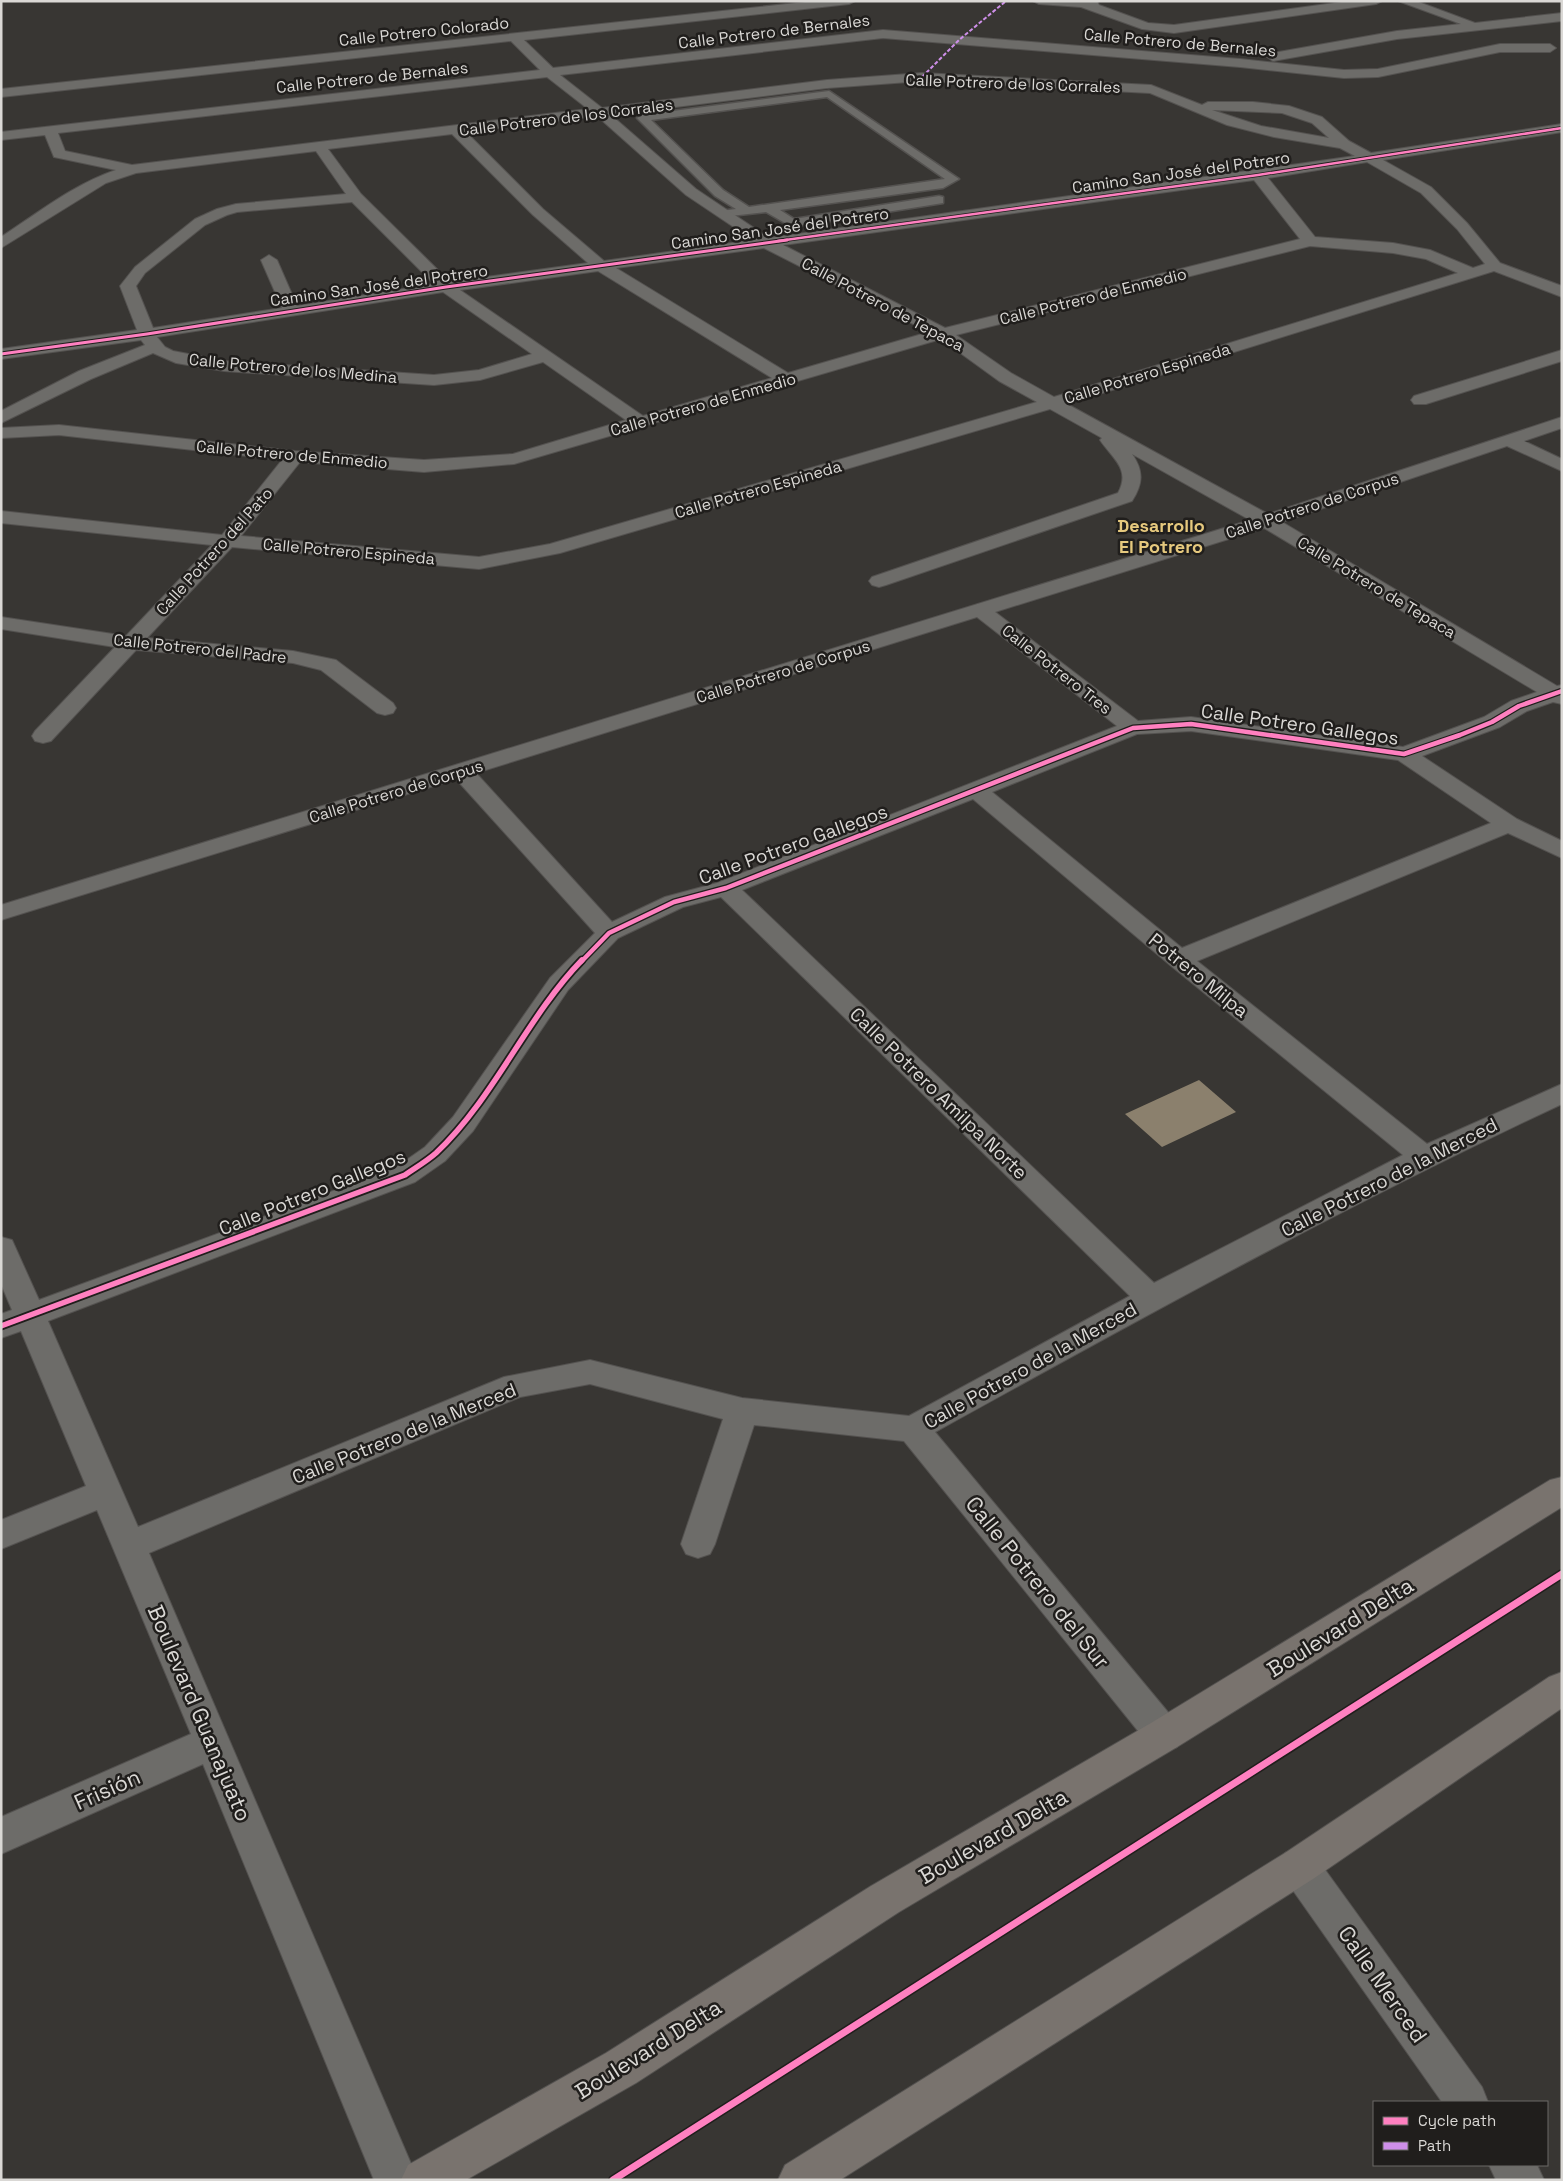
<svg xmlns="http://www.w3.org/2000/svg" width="1563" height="2181" font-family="'Space Grotesk',sans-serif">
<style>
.building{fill:#8b806d}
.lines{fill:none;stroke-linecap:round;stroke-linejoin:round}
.service-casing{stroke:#545250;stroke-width:3}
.minor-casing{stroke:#545250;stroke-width:2}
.primary-casing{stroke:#545250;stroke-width:2}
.service{fill:#6d6c69;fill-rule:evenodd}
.minor{fill:#6d6c69;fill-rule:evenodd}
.primary{fill:#79736e;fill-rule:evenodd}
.quiet{stroke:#ce8fe9;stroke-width:2;stroke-dasharray:4 2;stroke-linecap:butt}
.cycleway-far4-casing{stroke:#201e1c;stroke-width:4}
.cycleway-far3-casing{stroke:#201e1c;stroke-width:5}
.cycleway-far2-casing{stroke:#201e1c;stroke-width:7}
.cycleway-far1-casing{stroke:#201e1c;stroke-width:9}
.cycleway-casing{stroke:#201e1c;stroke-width:10}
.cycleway-far4{stroke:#ff80c0;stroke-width:2.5}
.cycleway-far3{stroke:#ff80c0;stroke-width:3}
.cycleway-far2{stroke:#ff80c0;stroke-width:4.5}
.cycleway-far1{stroke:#ff80c0;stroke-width:5.5}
.cycleway{stroke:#ff80c0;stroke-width:7}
.labels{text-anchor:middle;stroke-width:5;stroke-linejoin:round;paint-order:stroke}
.far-street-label{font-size:16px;fill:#dad8d5;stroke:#201e1c}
.far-quarter-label{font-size:18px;font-weight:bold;fill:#e6c97e;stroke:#201e1c}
.street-label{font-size:19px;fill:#dad8d5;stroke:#201e1c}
.near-street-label{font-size:22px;fill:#dad8d5;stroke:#201e1c}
</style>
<rect width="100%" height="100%" fill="#383633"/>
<path class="building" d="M1199 1080 1236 1112 1162 1147 1125 1114Z"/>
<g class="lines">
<g class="service-casing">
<path id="service" d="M829 91 959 179 943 188 780 210 794 219 939 196 943 197V203L792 227 766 212 721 217 719 214 721 211 736 209 715 196 637 118 642 115ZM827 97 945 179 749 207 723 190 651 120Z"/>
</g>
<g class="minor-casing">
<path id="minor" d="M814 1H855L849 4 524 40 553 68 883 30 1240 59 1344 70 1378 69 1500 44H1550L1556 48 1550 52H1500L1378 77 1344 78 1240 67 883 38 560 75 602 108 827 80 922 73 1151 85 1202 105 1208 102H1253L1289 106 1322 117 1349 141 1371 153 1562 124V132L1383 160 1431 187 1467 223 1500 263 1562 286V297L1494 271 1067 404 1268 514 1562 417V428L1524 441 1562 459V471L1507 446 1282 522 1557 686 1562 685V704L1553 702 1527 711 1500 727 1422 756 1517 819 1562 841V858L1508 833 1197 961 1427 1144 1562 1084V1104C1348 1204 1141 1318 935 1432L1177 1723 1182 1735 1177 1747 1164 1752 1151 1747 904 1441 754 1425 715 1544 710 1554 698 1558 686 1554 681 1544 723 1419 590 1384 520 1397 149 1553 418 2180H374L203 1764 1 1854V1817L191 1734 97 1510 1 1549V1520L86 1486 21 1331 1 1338V1314L12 1310 1 1284V1237L12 1240 39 1300 395 1168 425 1147 453 1117 550 978 595 933 456 779 1 920V905L1250 520 1132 454C1144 471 1143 484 1132 501L886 585 879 587 872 585 869 581 872 577 1118 493C1131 469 1113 459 1100 440L1102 438 1050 409 560 553 479 569 232 547 147 638 293 651 336 660 393 703 396 708 393 713 385 715 377 713 321 670 293 663 136 650 51 741 43 743 35 741 32 736 35 731 115 647 1 629V617L126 636 212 545 1 523V511L222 535 282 460 59 435 1 438V428L59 425 295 451 424 460 513 454 626 420 543 362 480 380 434 385 224 371 176 363 153 353 91 379 1 423V411L79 371 145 345 141 340 1 359V349L137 330 120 286 135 267 195 219 217 209 236 204 346 194 316 151 136 173 106 183 1 248V237C38 213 74 184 116 170L54 157 45 135 1 140V132L540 70 511 41 1 97V89ZM547 77 588 109 132 165 65 151 58 133ZM922 81 1150 93 1227 125 1274 137 1340 148 1355 156 769 238 696 189 611 115 827 88ZM1212 110 1282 113 1312 123 1329 138 1261 126ZM597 116 686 195 753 240 604 261 543 209 466 132ZM452 134 533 215 588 263 450 282 361 194 328 149ZM1367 162 1421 193 1457 229 1485 264 1473 268 1430 250 1393 243 1315 237 1268 178ZM1254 180 1300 239 945 328 783 245ZM352 202 434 284 297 306 277 260 269 255 261 260 282 308 153 328 136 286 145 273 205 225 227 215 237 212ZM1310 246 1393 253 1426 259 1458 273 1054 397 1011 373 956 335ZM764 248 929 332 788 373 616 268ZM598 271 772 378 643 416 460 290ZM443 292 532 354 479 370 434 375 224 361 173 351 165 347 157 337ZM941 339 999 381 1037 402 550 544 479 557 241 536 300 462 424 472 514 464ZM1264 528 1537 692 1511 701 1484 717 1403 747 1191 717 1138 721 995 612ZM977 617 1117 726 717 883 665 897 612 922 476 773ZM1191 731 1398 760 1491 823 1182 948 992 792 1137 734ZM973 799 1170 965 1403 1155 1154 1283 742 890ZM721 897 1130 1296 909 1416 742 1398 590 1360 504 1377 138 1527 48 1321 415 1182 445 1161 473 1131 568 990 618 938 683 907Z
M1033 1H1097L1099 5 1148 23 1174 25 1349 1H1382L1376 4 1174 33 1142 29 1081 7 1039 4Z
M1398 1H1416L1475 23 1562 13V21L1397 39 1273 61 1267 57 1273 53 1397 31 1461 24Z
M1562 350V361L1426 404H1414L1411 400 1414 396Z
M1299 1848 1313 1853 1482 2087 1488 2102H1442L1285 1879 1280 1866 1285 1853Z
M1489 2165H1537L1544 2180H1496Z"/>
</g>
<g class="primary-casing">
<path id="primary" d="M1562 1477V1507L1177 1747 899 1912 636 2083 466 2180H401L408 2165 606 2053 871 1886 1151 1723 1550 1480Z
M1562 1672V1708L1313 1879 840 2180H778L785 2165 1285 1853 1549 1677Z"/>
</g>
<use href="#service" class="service"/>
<use href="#minor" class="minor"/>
<use href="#primary" class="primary"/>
<path class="quiet" d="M922 77 959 40 1006 1"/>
<g class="cycleway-far4-casing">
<path id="cycleway-far4" d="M778 241 1258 175 1562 128"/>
</g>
<g class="cycleway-far3-casing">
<path id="cycleway-far3" d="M1 354 147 334 446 287 787 240"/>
</g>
<g class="cycleway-far2-casing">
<path id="cycleway-far2" d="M581 962 609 933 674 902 726 888 1133 728 1191 724 1404 754 1460 735 1492 722 1519 706 1562 691"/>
</g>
<g class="cycleway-far1-casing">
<path id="cycleway-far1" d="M1 1326 405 1175C415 1168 427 1161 436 1153 495 1097 526 1018 582 960"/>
</g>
<g class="cycleway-casing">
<path id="cycleway" d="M613 2180 1562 1574"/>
</g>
<use href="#cycleway-far4" class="cycleway-far4"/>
<use href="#cycleway-far3" class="cycleway-far3"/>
<use href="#cycleway-far2" class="cycleway-far2"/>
<use href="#cycleway-far1" class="cycleway-far1"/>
<use href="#cycleway" class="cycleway"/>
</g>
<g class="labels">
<g class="far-street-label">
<text transform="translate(424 31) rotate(-6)" y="6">Calle Potrero Colorado</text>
<text transform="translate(774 31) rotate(-7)" y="6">Calle Potrero de Bernales</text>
<text transform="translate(1180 42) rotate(5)" y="6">Calle Potrero de Bernales</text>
<text transform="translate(372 77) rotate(-6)" y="6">Calle Potrero de Bernales</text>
<text transform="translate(1013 83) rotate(2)" y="6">Calle Potrero de los Corrales</text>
<text transform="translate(566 117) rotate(-7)" y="6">Calle Potrero de los Corrales</text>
<text transform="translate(1181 172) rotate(-8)" y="6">Camino San José del Potrero</text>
<text transform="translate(780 228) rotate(-8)" y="6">Camino San José del Potrero</text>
<text transform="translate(379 285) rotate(-8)" y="6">Camino San José del Potrero</text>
<text transform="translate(1093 296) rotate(-14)" y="6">Calle Potrero de Enmedio</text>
<text transform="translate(883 304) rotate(28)" y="6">Calle Potrero de Tepaca</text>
<text transform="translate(293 368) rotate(5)" y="6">Calle Potrero de los Medina</text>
<text transform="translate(1147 373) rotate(-17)" y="6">Calle Potrero Espineda</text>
<text transform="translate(703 404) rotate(-16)" y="6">Calle Potrero de Enmedio</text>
<text transform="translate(292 454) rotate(5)" y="6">Calle Potrero de Enmedio</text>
<text transform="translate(758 489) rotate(-16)" y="6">Calle Potrero Espineda</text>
<text transform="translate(1312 505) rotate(-18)" y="6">Calle Potrero de Corpus</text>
<text transform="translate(214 551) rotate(-48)" y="6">Calle Potrero del Pato</text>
<text transform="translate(349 551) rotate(5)" y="6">Calle Potrero Espineda</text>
<text transform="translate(1377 587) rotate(31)" y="6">Calle Potrero de Tepaca</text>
<text transform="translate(200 648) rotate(6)" y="6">Calle Potrero del Padre</text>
<text transform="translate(1057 669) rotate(38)" y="6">Calle Potrero Tres</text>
<text transform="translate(783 671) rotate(-17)" y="6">Calle Potrero de Corpus</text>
<text transform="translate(396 791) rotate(-17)" y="6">Calle Potrero de Corpus</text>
</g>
<g class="far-quarter-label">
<text x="1161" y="532">Desarrollo<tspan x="1161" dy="21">El Potrero</tspan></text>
</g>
<g class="street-label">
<text transform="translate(1300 724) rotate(8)" y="7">Calle Potrero Gallegos</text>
<text transform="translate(793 844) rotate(-20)" y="7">Calle Potrero Gallegos</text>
<text transform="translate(1199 975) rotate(39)" y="7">Potrero Milpa</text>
<text transform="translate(939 1093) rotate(44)" y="7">Calle Potrero Amilpa Norte</text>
<text transform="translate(1389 1177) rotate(-27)" y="7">Calle Potrero de la Merced</text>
<text transform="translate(312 1192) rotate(-22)" y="7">Calle Potrero Gallegos</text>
<text transform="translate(1030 1365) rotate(-29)" y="7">Calle Potrero de la Merced</text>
<text transform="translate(404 1433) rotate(-22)" y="7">Calle Potrero de la Merced</text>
</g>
<g class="near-street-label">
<text transform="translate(1038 1582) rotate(51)" y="8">Calle Potrero del Sur</text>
<text transform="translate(1340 1627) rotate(-32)" y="8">Boulevard Delta</text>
<text transform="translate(200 1713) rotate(67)" y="8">Boulevard Guanajuato</text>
<text transform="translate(107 1789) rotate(-24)" y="8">Frisión</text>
<text transform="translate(993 1836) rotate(-30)" y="8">Boulevard Delta</text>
<text transform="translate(1383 1984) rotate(55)" y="8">Calle Merced</text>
<text transform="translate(648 2049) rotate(-32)" y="8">Boulevard Delta</text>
</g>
</g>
<rect width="1563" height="2181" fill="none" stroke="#dad8d5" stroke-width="5"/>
<rect x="1373" y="2101" width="175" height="65" fill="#201e1c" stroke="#6a6866"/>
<rect x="1383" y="2117" width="25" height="8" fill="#ff80c0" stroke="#6a6866"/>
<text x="1418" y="2126" font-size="15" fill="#dad8d5">Cycle path</text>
<rect x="1383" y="2142" width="25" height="8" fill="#ce8fe9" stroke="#6a6866"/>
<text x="1418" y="2151" font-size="15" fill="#dad8d5">Path</text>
</svg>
